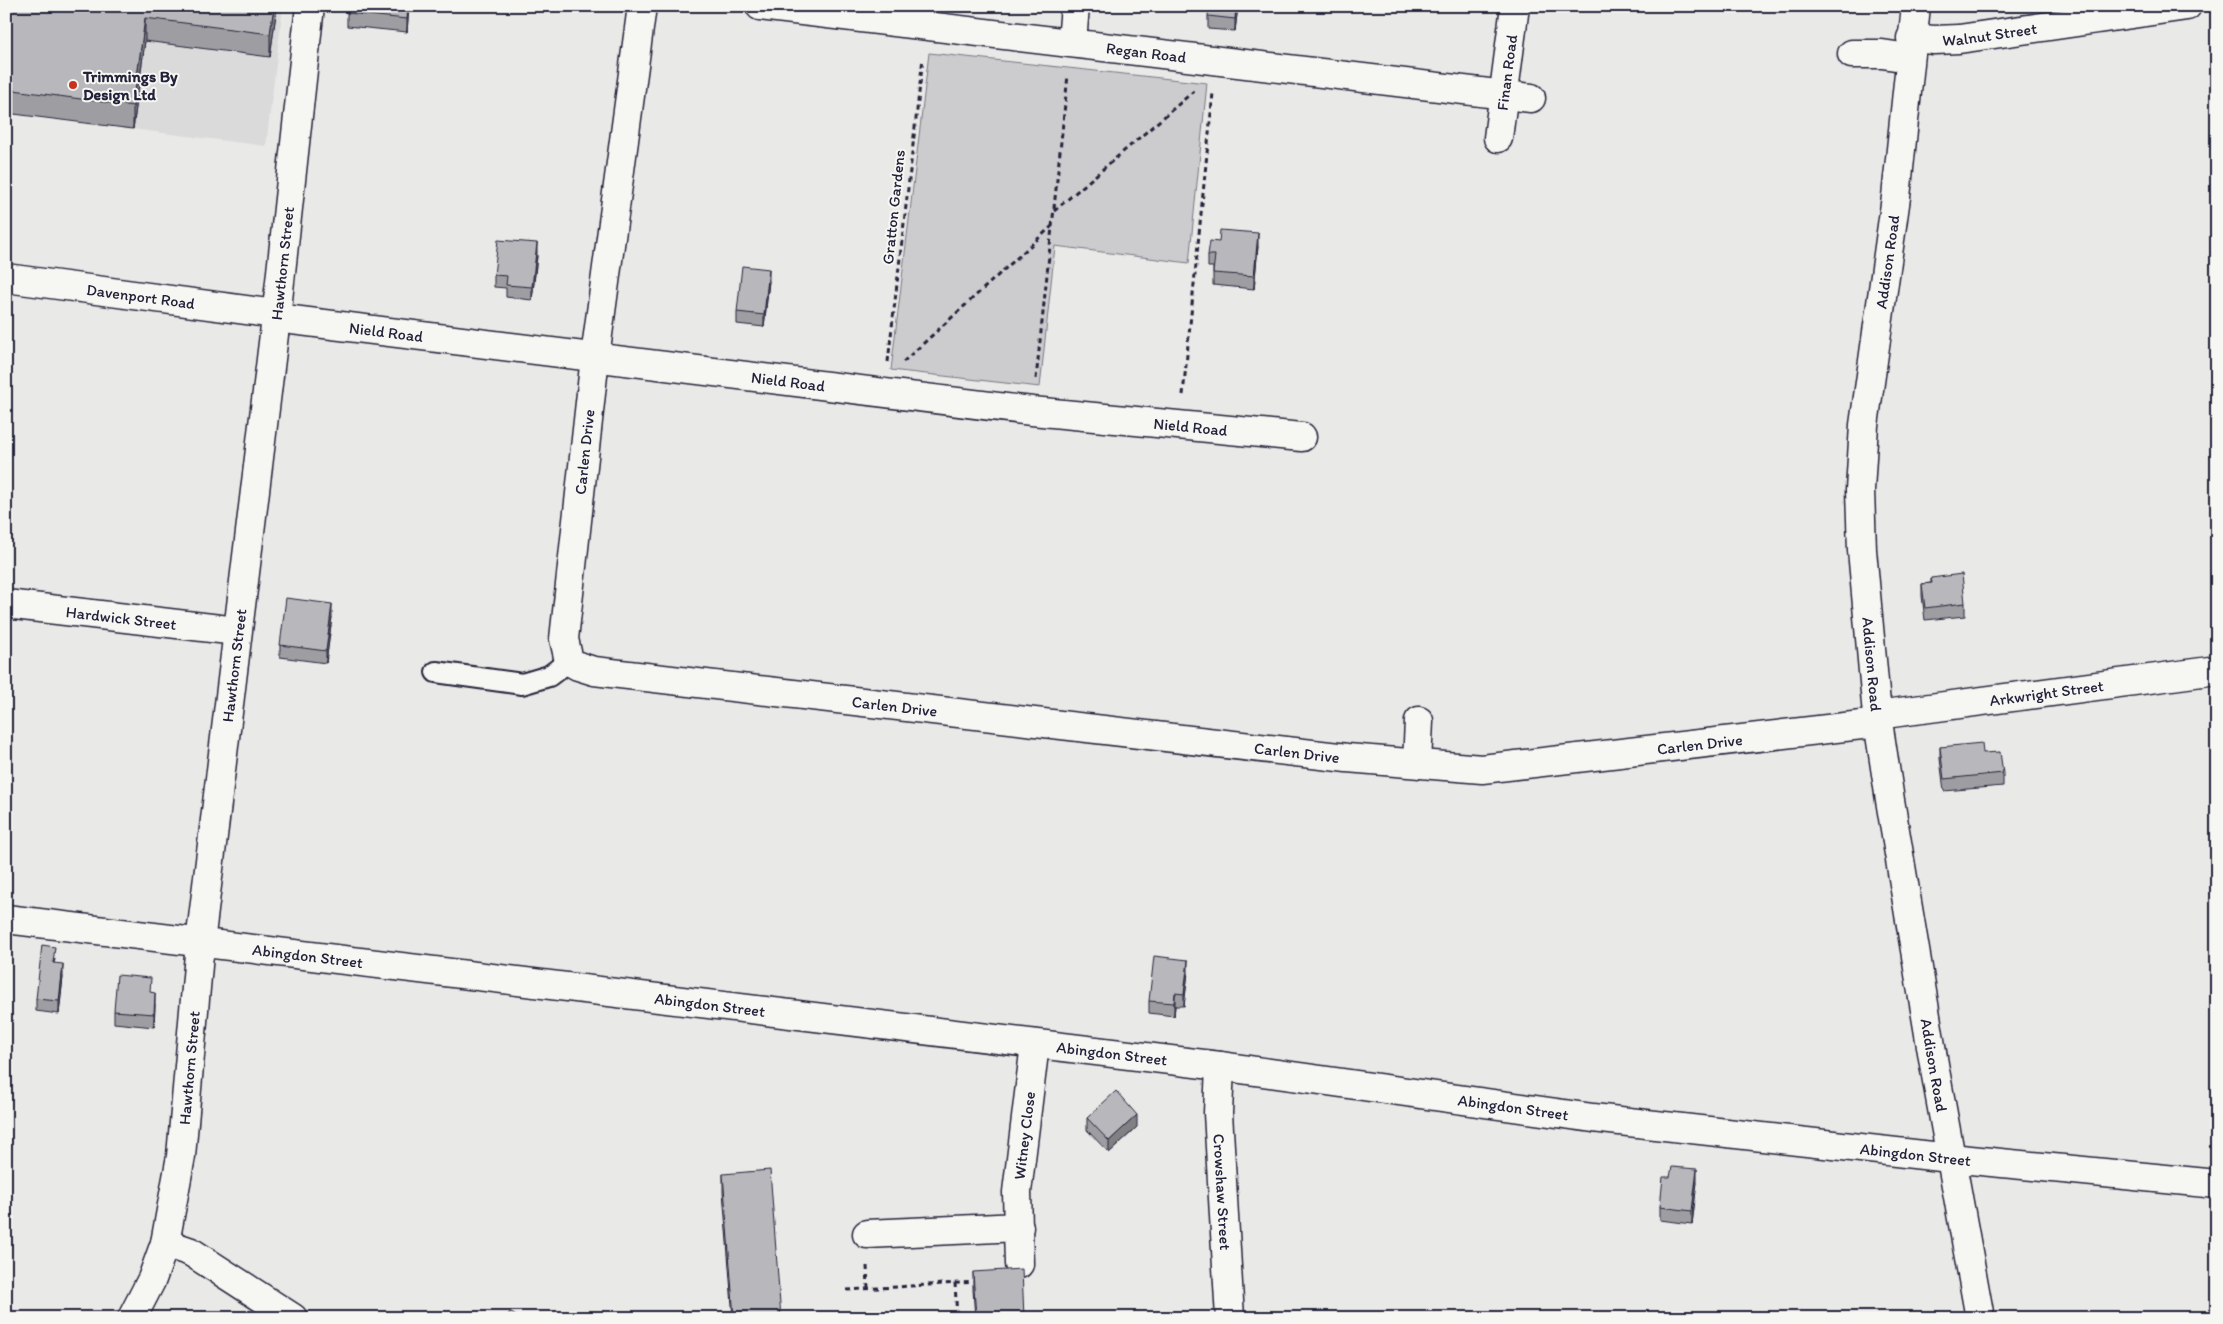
<svg xmlns="http://www.w3.org/2000/svg" width="2223" height="1324" font-family="Itim,sans-serif">
<style>
.built{fill:#dadada}
.green{fill:#ccccce;stroke:#777784}
.lines{fill:none;stroke-linecap:round;stroke-linejoin:round}
.service-casing{stroke:#22223b;stroke-width:24}
.minor-casing{stroke:#22223b;stroke-width:31}
.path{stroke:#22223b;stroke-width:3;stroke-dasharray:5 4;stroke-linecap:butt}
.service{stroke:#f6f6f2;stroke-width:20}
.minor{stroke:#f6f6f2;stroke-width:28}
.wall{fill:#9e9ea2;stroke:#22223b}
.shaded-wall{fill:#818184;stroke:#22223b}
.building{fill:#b8b8bc;stroke:#22223b}
.poi-dot{fill:#c8321e;stroke:#f6f6f2;stroke-width:2}
.labels{text-anchor:middle;stroke-width:4;stroke-linejoin:round;paint-order:stroke}
.street-label{font-size:16px;fill:#22223b;stroke:#f6f6f2}
.poi-label{font-size:16px;font-weight:bold;fill:#22223b;stroke:#f6f6f2;text-anchor:start}
</style>
<rect width="100%" height="100%" fill="#e9e9e7"/>
<filter id="ink" filterUnits="userSpaceOnUse"><feTurbulence type="fractalNoise" baseFrequency=".02" numOctaves="2"/><feDisplacementMap in="SourceGraphic" scale="10" xChannelSelector="R" yChannelSelector="G"/><feConvolveMatrix kernelMatrix="1 2 1 2 8 2 1 2 1" color-interpolation-filters="sRGB"/></filter>
<g filter="url(#ink)">
<path class="built" d="M6 6H283L266 146 6 113Z"/>
<path class="green" d="M929 53 1207 83 1189 263 1055 246 1040 387 891 370Z"/>
<g class="lines">
<g class="service-casing">
<path id="service" d="M436 672 522 684 549 676 569 661"/>
</g>
<g class="minor-casing">
<g id="minor">
<path id="s1" d="M642 6 595 357 564 639 569 661 578 666 594 671 1347 758 1482 769 1879 723"/>
<path id="s2" d="M760 6 1531 98"/>
<path id="s3" d="M1916 6 1896 197 1864 425 1860 490 1862 550 1877 715 1890 800 1935 1070 1980 1318"/>
<path id="s4" d="M1911 38 1934 40 1959 39 2187 6"/>
<path d="M1072 42 1075 6"/>
<path d="M1852 54H1882L1909 58"/>
<path id="s5" d="M1498 138 1515 6"/>
<path id="s6" d="M6 278 276 314"/>
<path id="s7" d="M276 318 1032 411 1302 437"/>
<path id="s8" d="M6 604 237 631"/>
<path id="s9" d="M1877 715 2217 670"/>
<path d="M1417 763 1419 721"/>
<path id="s10" d="M6 919 1220 1066 1593 1118 1950 1158 2217 1184"/>
<path id="s11" d="M1220 1066 1218 1113 1230 1318"/>
<path d="M867 1234 1019 1227"/>
<path d="M165 1243 191 1252 293 1318"/>
<path id="s12" d="M1019 1264 1017 1192 1035 1044"/>
<path id="s13" d="M132 1318 152 1279 165 1243 181 1156 200 943 276 318 310 6"/>
</g>
</g>
<path class="path" d="M1054 211 1194 91
M888 362 923 58
M903 362 1052 226
M1036 379 1068 75
M1183 395 1213 93
M867 1266 868 1288
M955 1283 957 1318
M847 1290 975 1282"/>
<use href="#service" class="service"/>
<use href="#minor" class="minor"/>
</g>
<path class="wall" d="M6 6H277L270 57 145 41 133 129 6 113Z
M409 6 407 32 347 26V13Z
M1238 6 1235 31 1208 29V16Z
M1258 246 1254 289 1213 285V267H1208V255Z
M537 256 532 300 506 297V288L494 287V275Z
M769 281 764 327 737 324V312Z
M1931 578 1965 603V616L1925 620 1922 596V584L1931 583Z
M332 617 326 663 280 657V645Z
M1940 747 1983 753 2003 773V786L1944 791 1940 759Z
M55 959 54 963 63 977 59 1014 36 1011V999Z
M1188 972 1184 1006H1175L1174 1016 1149 1013V1001Z
M151 992 155 1005 154 1027 114 1023V1011Z
M1087 1118 1137 1127 1109 1153 1087 1130Z
M723 1174 781 1318H733L723 1192Z
M1670 1177 1697 1182 1692 1224 1660 1220V1207Z
M973 1272 1024 1318H975L973 1290Z"/>
<path class="shaded-wall" d="M274 6H277L270 57V34Z
M408 6H409L407 32V19Z
M1236 6H1238L1235 31V19Z
M145 18V41L133 129V106Z
M8 176V189L6 200V187Z
M1258 233V246L1254 289V276Z
M537 243V256L532 300V287Z
M769 269V281L764 327V315Z
M332 604V617L326 663V651Z
M1188 960V972L1184 1006V994Z
M63 964V977L59 1014V1001Z
M155 993V1005L154 1027V1014Z
M1175 993V1006L1174 1016V1003Z
M1137 1115V1127L1109 1153V1141Z
M1697 1169V1182L1692 1224V1211Z"/>
<path class="building" d="M6 6H274L270 34 145 18 133 106 6 89Z
M348 6H408L407 19 347 13Z
M1209 6H1236L1235 19 1208 16Z
M6 176H8L6 187Z
M1220 230 1258 233 1254 276 1213 273 1215 255H1208L1210 241 1219 242Z
M498 240 537 243 532 287 506 285 507 276 494 275Z
M742 266 769 269 764 315 737 312Z
M1962 574 1965 603 1925 608 1922 584 1932 583 1931 578Z
M286 598 332 604 326 651 280 645Z
M1982 743 1983 753 2000 752 2003 773 1944 779 1940 747Z
M42 945 55 947 53 963 63 964 59 1001 36 999Z
M1154 956 1188 960 1184 994 1175 993 1174 1003 1149 1001Z
M117 975 151 978 150 992 155 993 154 1014 114 1011Z
M1116 1091 1137 1115 1109 1141 1087 1118Z
M1672 1167 1697 1169 1692 1211 1660 1207 1663 1177H1670Z
M770 1170 781 1318H734L723 1174Z
M1022 1269 1024 1318H976L973 1272Z
M510 1312 519 1318H506Z"/>
</g>
<circle class="poi-dot" cx="73" cy="85" r="5"/>
<g class="labels">
<g class="street-label">
<text dy="6" stroke="none"><textPath href="#s4" startOffset="79">Walnut Street</textPath></text>
<text dy="6" stroke="none"><textPath href="#s2" startOffset="389">Regan Road</textPath></text>
<text dy="6" stroke="none"><textPath href="#s5" startOffset="66">Finan Road</textPath></text>
<text transform="translate(893 207) rotate(-84)" y="6">Gratton Gardens</text>
<text transform="translate(1887 262) rotate(-82)" y="6">Addison Road</text>
<text dy="6" stroke="none"><textPath href="#s13" startOffset="1069">Hawthorn Street</textPath></text>
<text dy="6" stroke="none"><textPath href="#s6" startOffset="136">Davenport Road</textPath></text>
<text dy="6" stroke="none"><textPath href="#s7" startOffset="111">Nield Road</textPath></text>
<text dy="6" stroke="none"><textPath href="#s7" startOffset="516">Nield Road</textPath></text>
<text dy="6" stroke="none"><textPath href="#s7" startOffset="921">Nield Road</textPath></text>
<text transform="translate(584 452) rotate(-84)" y="6">Carlen Drive</text>
<text dy="6" stroke="none"><textPath href="#s8" startOffset="116">Hardwick Street</textPath></text>
<text dy="6" stroke="none"><textPath href="#s3" startOffset="662">Addison Road</textPath></text>
<text dy="6" stroke="none"><textPath href="#s13" startOffset="664">Hawthorn Street</textPath></text>
<text dy="6" stroke="none"><textPath href="#s9" startOffset="171">Arkwright Street</textPath></text>
<text dy="6" stroke="none"><textPath href="#s1" startOffset="990">Carlen Drive</textPath></text>
<text dy="6" stroke="none"><textPath href="#s1" startOffset="1800">Carlen Drive</textPath></text>
<text dy="6" stroke="none"><textPath href="#s1" startOffset="1395">Carlen Drive</textPath></text>
<text dy="6" stroke="none"><textPath href="#s10" startOffset="304">Abingdon Street</textPath></text>
<text dy="6" stroke="none"><textPath href="#s10" startOffset="709">Abingdon Street</textPath></text>
<text dy="6" stroke="none"><textPath href="#s10" startOffset="1114">Abingdon Street</textPath></text>
<text dy="6" stroke="none"><textPath href="#s3" startOffset="1068">Addison Road</textPath></text>
<text dy="6" stroke="none"><textPath href="#s13" startOffset="259">Hawthorn Street</textPath></text>
<text dy="6" stroke="none"><textPath href="#s10" startOffset="1519">Abingdon Street</textPath></text>
<text dy="6" stroke="none"><textPath href="#s12" startOffset="129">Witney Close</textPath></text>
<text dy="6" stroke="none"><textPath href="#s10" startOffset="1924">Abingdon Street</textPath></text>
<text dy="6" stroke="none"><textPath href="#s11" startOffset="126">Crowshaw Street</textPath></text>
</g>
<g class="poi-label">
<text x="83" y="82">Trimmings By<tspan x="83" dy="18">Design Ltd</tspan></text>
</g>
</g>
<rect width="2223" height="1324" fill="none" stroke="#f6f6f2" stroke-width="25"/>
<rect x="12" y="12" width="2198" height="1299" fill="none" stroke="#22223b" stroke-width="2" filter="url(#ink)"/>
</svg>
